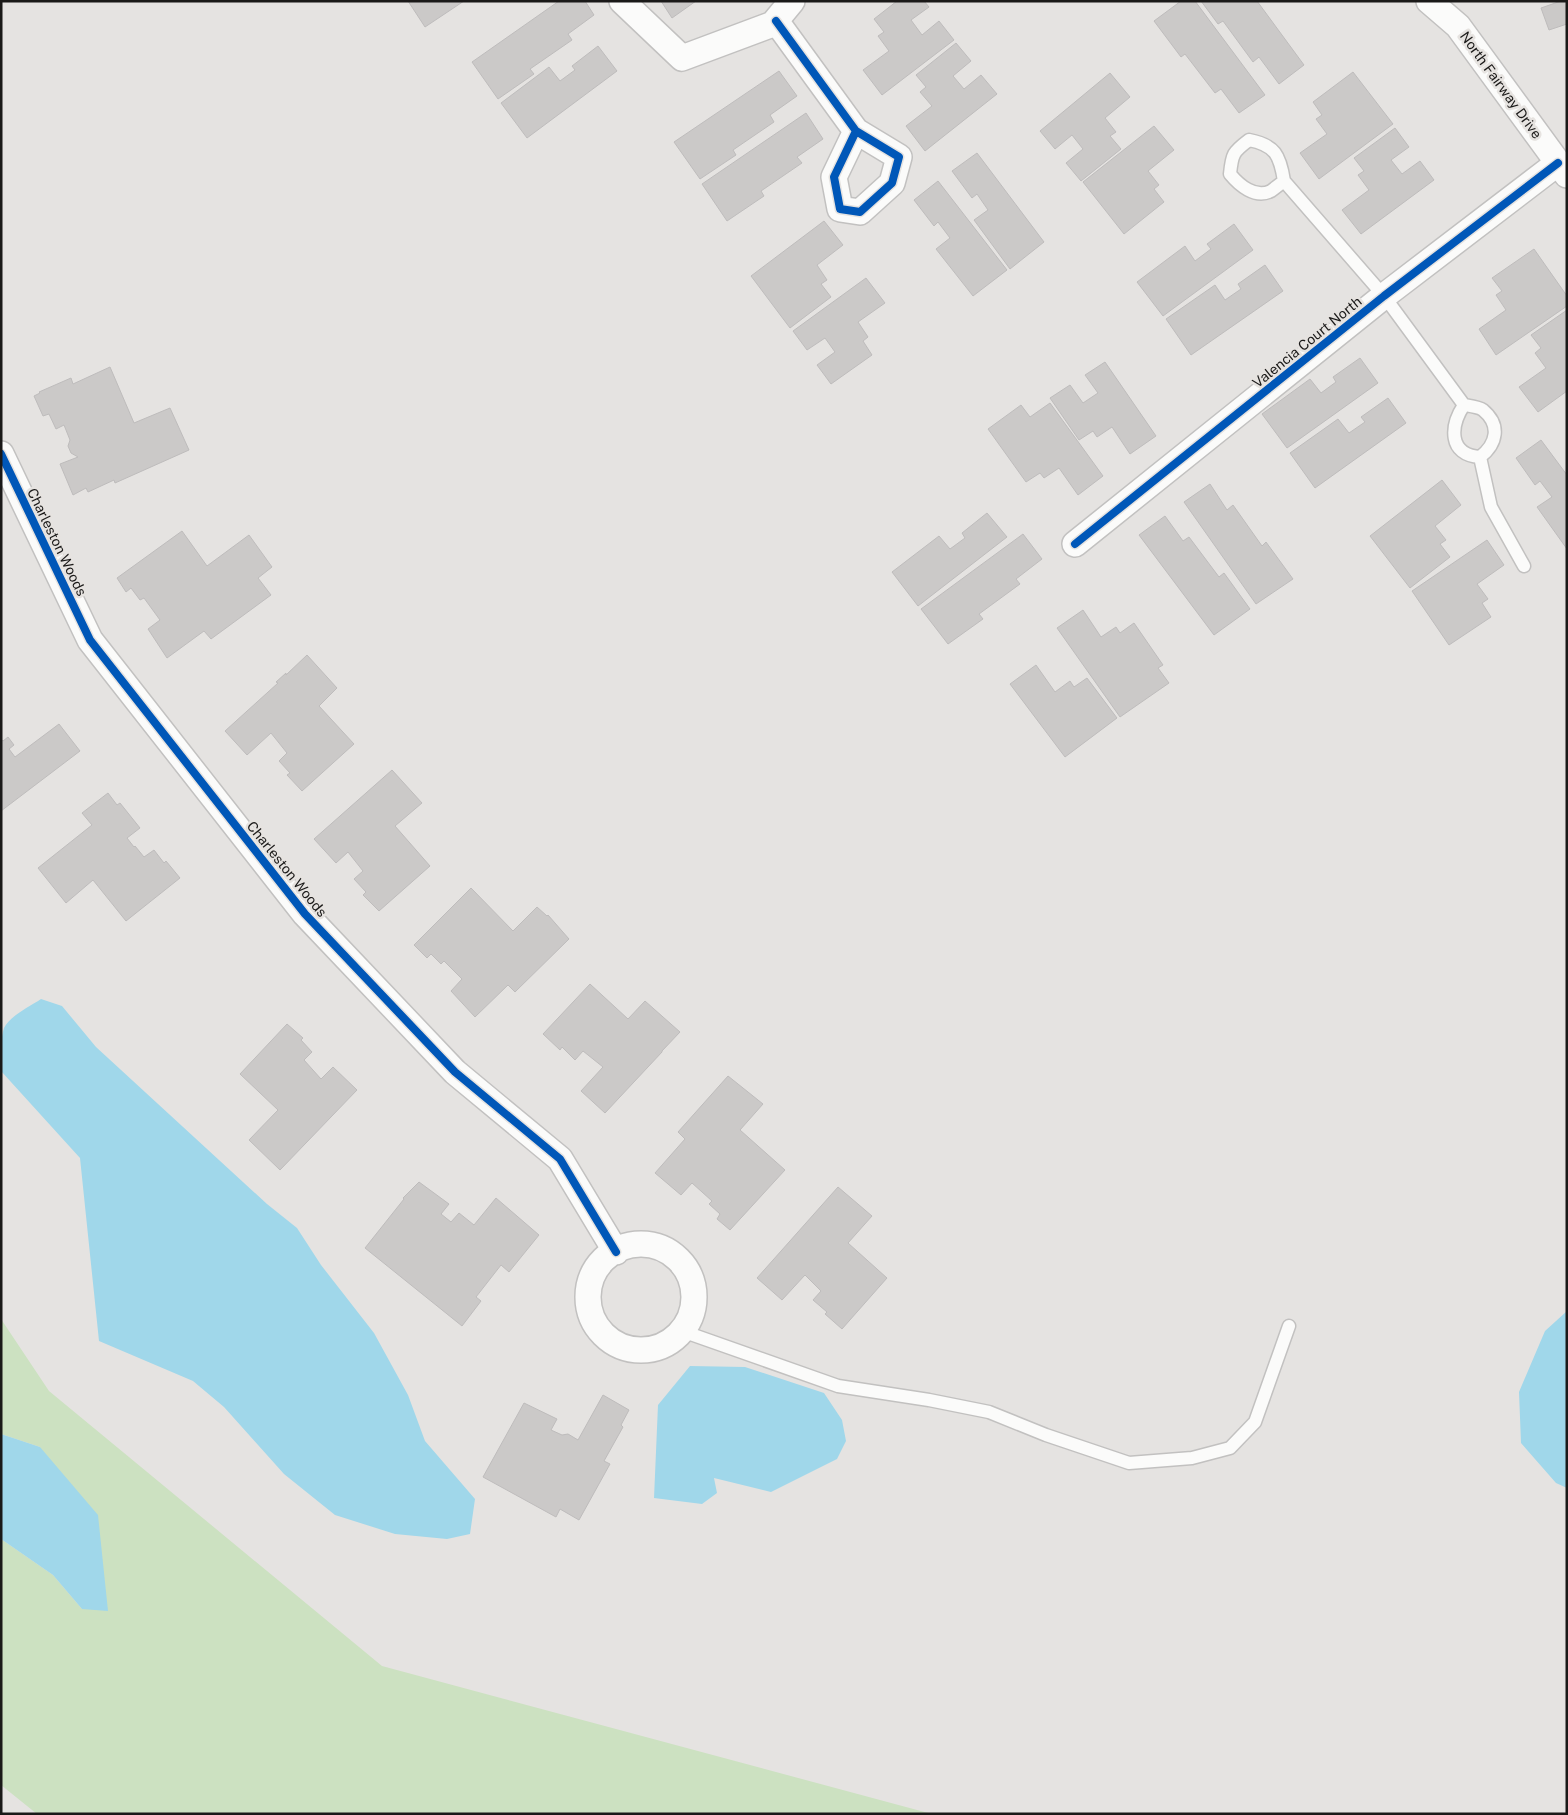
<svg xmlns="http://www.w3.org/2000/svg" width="1568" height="1815" font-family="'Public Sans',sans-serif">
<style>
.green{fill:#cce1c1}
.water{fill:#a0d7ea}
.building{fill:#cbc9c8;stroke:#bebcbc}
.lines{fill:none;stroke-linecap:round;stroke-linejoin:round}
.lane-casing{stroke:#c2c1c0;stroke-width:15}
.street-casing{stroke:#c2c1c0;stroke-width:28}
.lane{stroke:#fbfbfa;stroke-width:12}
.street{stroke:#fbfbfa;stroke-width:25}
.cycleway-casing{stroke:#e6e3e0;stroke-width:11}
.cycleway{stroke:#0057b8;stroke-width:8}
.labels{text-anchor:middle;stroke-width:5;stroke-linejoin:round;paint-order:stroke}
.street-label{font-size:14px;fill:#1a1918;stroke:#e6e3e0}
</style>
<rect width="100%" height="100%" fill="#e5e3e1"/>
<path class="green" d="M1 1319 49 1391 382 1666 932 1814H37L1 1785V1539L53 1575 82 1609 40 1447 1 1434Z"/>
<path class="water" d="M41 999 62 1006 96 1047 267 1204 297 1228 321 1265 374 1333 408 1395 425 1441 475 1499 470 1534 447 1539 395 1534 335 1515 284 1474 224 1407 193 1381 99 1341 80 1158 1 1071C1 1059 0 1040 4 1028 10 1016 29 1007 41 999Z
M1567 1311V1488L1556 1483 1521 1443 1519 1392 1545 1331Z
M690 1366 745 1367 824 1393 842 1420 846 1441 837 1459 771 1492 714 1478 717 1493 702 1504 654 1498 658 1405Z
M1 1434 40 1447 98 1515 108 1611 82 1609 53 1575 1 1539Z"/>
<path class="building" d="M408 1H464L425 27Z
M559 1H585L594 15 568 34 572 40 530 69 534 74 498 99 472 62Z
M661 1H696L672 18Z
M897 1H924L929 7 911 20 922 35 939 21 954 40 882 95 863 70 889 51 878 36 884 32 874 19Z
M1181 1H1195L1265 95 1239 113 1221 89 1215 93 1185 54 1181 57 1154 21Z
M1201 1H1257L1304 65 1279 84 1259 57 1253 62 1223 21 1218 24Z
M1561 1H1567V24L1549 30 1541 8Z
M956 43 971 61 953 76 964 89 981 75 997 94 925 151 906 126 932 106 920 92 926 87 916 75Z
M598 46 617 71 527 138 501 103 549 67 560 81 575 70 572 66Z
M779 71 797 96 770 115 774 122 733 150 736 155 700 179 674 142Z
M1353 72 1393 124 1319 179 1300 153 1327 134 1316 119 1322 115 1313 102Z
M1110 73 1130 97 1105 118 1116 132 1110 136 1121 149 1081 181 1066 163 1083 149 1072 135 1055 149 1040 131Z
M806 113 823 139 797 157 802 163 761 191 764 196 727 221 702 184Z
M1154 126 1174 150 1148 171 1159 185 1154 189 1164 202 1124 234 1083 182Z
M1395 128 1409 147 1391 160 1402 174 1420 161 1434 180 1361 234 1342 210 1369 190 1358 175 1364 171 1354 158Z
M977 153 1044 242 1010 269 974 220 988 210 977 194 972 198 952 171Z
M938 181 1007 270 973 296 936 249 950 238 938 222 934 226 914 200Z
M824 221 843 245 817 265 827 280 821 284 831 297 790 328 751 276Z
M1234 224 1253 250 1163 316 1137 282 1185 246 1195 261 1211 249 1207 244Z
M1534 249 1567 296V306L1496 355 1479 329 1506 310 1496 295 1502 291 1492 278Z
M1265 265 1283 291 1191 355 1166 319 1215 285 1225 300 1241 289 1238 284Z
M866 278 885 303 858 322 868 337 863 341 872 355 831 384 817 365 835 352 825 338 807 350 793 331Z
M1567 310V391L1538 412 1519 387 1546 368 1535 353 1541 348 1531 335Z
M1360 358 1378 383 1287 448 1262 414 1310 379 1321 393 1336 382 1333 377Z
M1105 362 1156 436 1130 454 1112 427 1097 437 1093 431 1079 440 1050 398 1070 385 1083 403 1098 393 1085 375Z
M110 367 134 423 170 408 189 450 115 483 114 480 88 492 86 488 73 495 60 464 78 457 71 453 68 446 70 440 64 425 56 429 49 414 43 416 34 396 40 393 39 392 71 378 73 384Z
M1388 398 1406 423 1315 488 1290 453 1338 419 1349 433 1365 422 1361 417Z
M1050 403 1103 476 1078 495 1059 468 1044 478 1040 473 1026 482 988 429 1021 405 1030 417Z
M1541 440 1567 475V549L1537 507 1552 497 1540 481 1535 485 1516 458Z
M1442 480 1461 505 1435 526 1446 540 1440 544 1450 557 1410 588 1370 536Z
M1210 484 1227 510 1233 505 1262 546 1266 542 1293 579 1256 604 1184 502Z
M987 513 1007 537 918 606 892 572 939 536 950 549 965 538 962 533Z
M1165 516 1183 541 1189 537 1219 577 1224 573 1250 609 1214 635 1139 535Z
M182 531 207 566 249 535 272 567 258 578 271 595 211 639 204 631 167 658 148 629 160 620 144 598 140 600 131 588 126 592 117 578Z
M1023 534 1042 559 1016 579 1020 584 979 614 983 619 948 644 921 609Z
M1487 540 1504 565 1477 584 1488 599 1482 603 1491 617 1449 645 1412 591Z
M1083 610 1101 637 1116 627 1120 633 1134 623 1163 665 1158 668 1169 683 1120 717 1057 628Z
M307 655 337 688 319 706 354 744 302 791 287 775 290 773 279 761 287 753 271 733 247 755 225 731 278 683 276 682 286 673V675Z
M1036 665 1055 692 1070 681 1074 687 1087 678 1117 718 1065 757 1010 684Z
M59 724 80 751 1 811V739L3 741 8 737 14 745 9 749 15 757Z
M392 770 422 803 395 826 430 866 379 911 363 895 366 892 354 879 363 871 348 852 336 863 314 839Z
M108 793 117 805 120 803 140 828 127 838 134 847 135 846 144 857 154 850 164 863 166 861 180 878 126 921 93 880 66 903 38 868 92 825 82 813Z
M471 888 513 931 537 907 547 916 548 915 569 939 515 992 508 985 475 1017 451 991 462 979 444 961 441 964 431 954 427 958 414 945Z
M590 984 628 1019 645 1001 680 1032 662 1051V1052L605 1113 581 1091 603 1067 583 1051 575 1060 562 1047 560 1050 543 1034Z
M287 1024 303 1038 301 1040 312 1052 304 1060 321 1079 333 1067 357 1090 280 1170 249 1140 278 1110 240 1074Z
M728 1076 763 1104 740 1130 785 1170 730 1230 717 1219 720 1214 709 1204 712 1201 692 1183 681 1195 655 1173 685 1139 678 1132Z
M419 1182 449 1204 441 1214 451 1222 459 1213 474 1225 496 1198 539 1235 509 1272 501 1265 476 1297 481 1301 462 1326 365 1248 404 1199 403 1198Z
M838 1187 872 1216 848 1243 887 1278 842 1329 825 1314 827 1312 813 1300 821 1291 805 1275 782 1300 757 1278Z
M603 1395 629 1410 621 1425 623 1427 604 1461 610 1464 579 1520 560 1509 556 1517 483 1477 524 1403 557 1419 551 1430 562 1435 568 1434 578 1440Z"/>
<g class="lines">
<g class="lane-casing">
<path id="lane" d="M1284 181C1280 184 1275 188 1271 191 1255 199 1239 185 1230 174 1232 154 1233 152 1249 140 1275 145 1280 155 1284 181L1384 296 1464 405C1470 406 1479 407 1483 410 1501 425 1497 444 1480 457 1448 455 1450 426 1464 405
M1480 457 1491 507 1524 566
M682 1331 838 1386 929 1400 989 1412 1046 1435 1129 1463 1192 1458 1230 1448 1255 1422 1289 1326"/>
</g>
<g class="street-casing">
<path id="street" d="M622 1 682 58 773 24 792 1
M1429 1 1458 26 1567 175
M776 21 856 131 834 177 840 209 860 212 892 183 899 157 856 131
M1 454 90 640 305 914 455 1072 560 1159 616 1252
M1075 544 1384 296 1558 163
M588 1297a53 53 0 1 1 106 0a53 53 0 1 1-106 0Z"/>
</g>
<use href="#lane" class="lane"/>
<use href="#street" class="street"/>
<g class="cycleway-casing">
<path id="cycleway" d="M776 21 856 131 834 177 840 209 860 212 892 183 899 157 856 131
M1 454 90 640 305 914 455 1072 560 1159 616 1252
M1075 544 1384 296 1558 163"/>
</g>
<use href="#cycleway" class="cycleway"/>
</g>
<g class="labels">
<g class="street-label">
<text transform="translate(1501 85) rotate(54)" y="5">North Fairway Drive</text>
<text transform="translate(1307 342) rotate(-39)" y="5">Valencia Court North</text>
<text transform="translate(57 542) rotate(64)" y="5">Charleston Woods</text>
<text transform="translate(287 869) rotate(51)" y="5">Charleston Woods</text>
</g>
</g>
<rect width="1568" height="1815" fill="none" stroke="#1a1918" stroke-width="5"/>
</svg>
